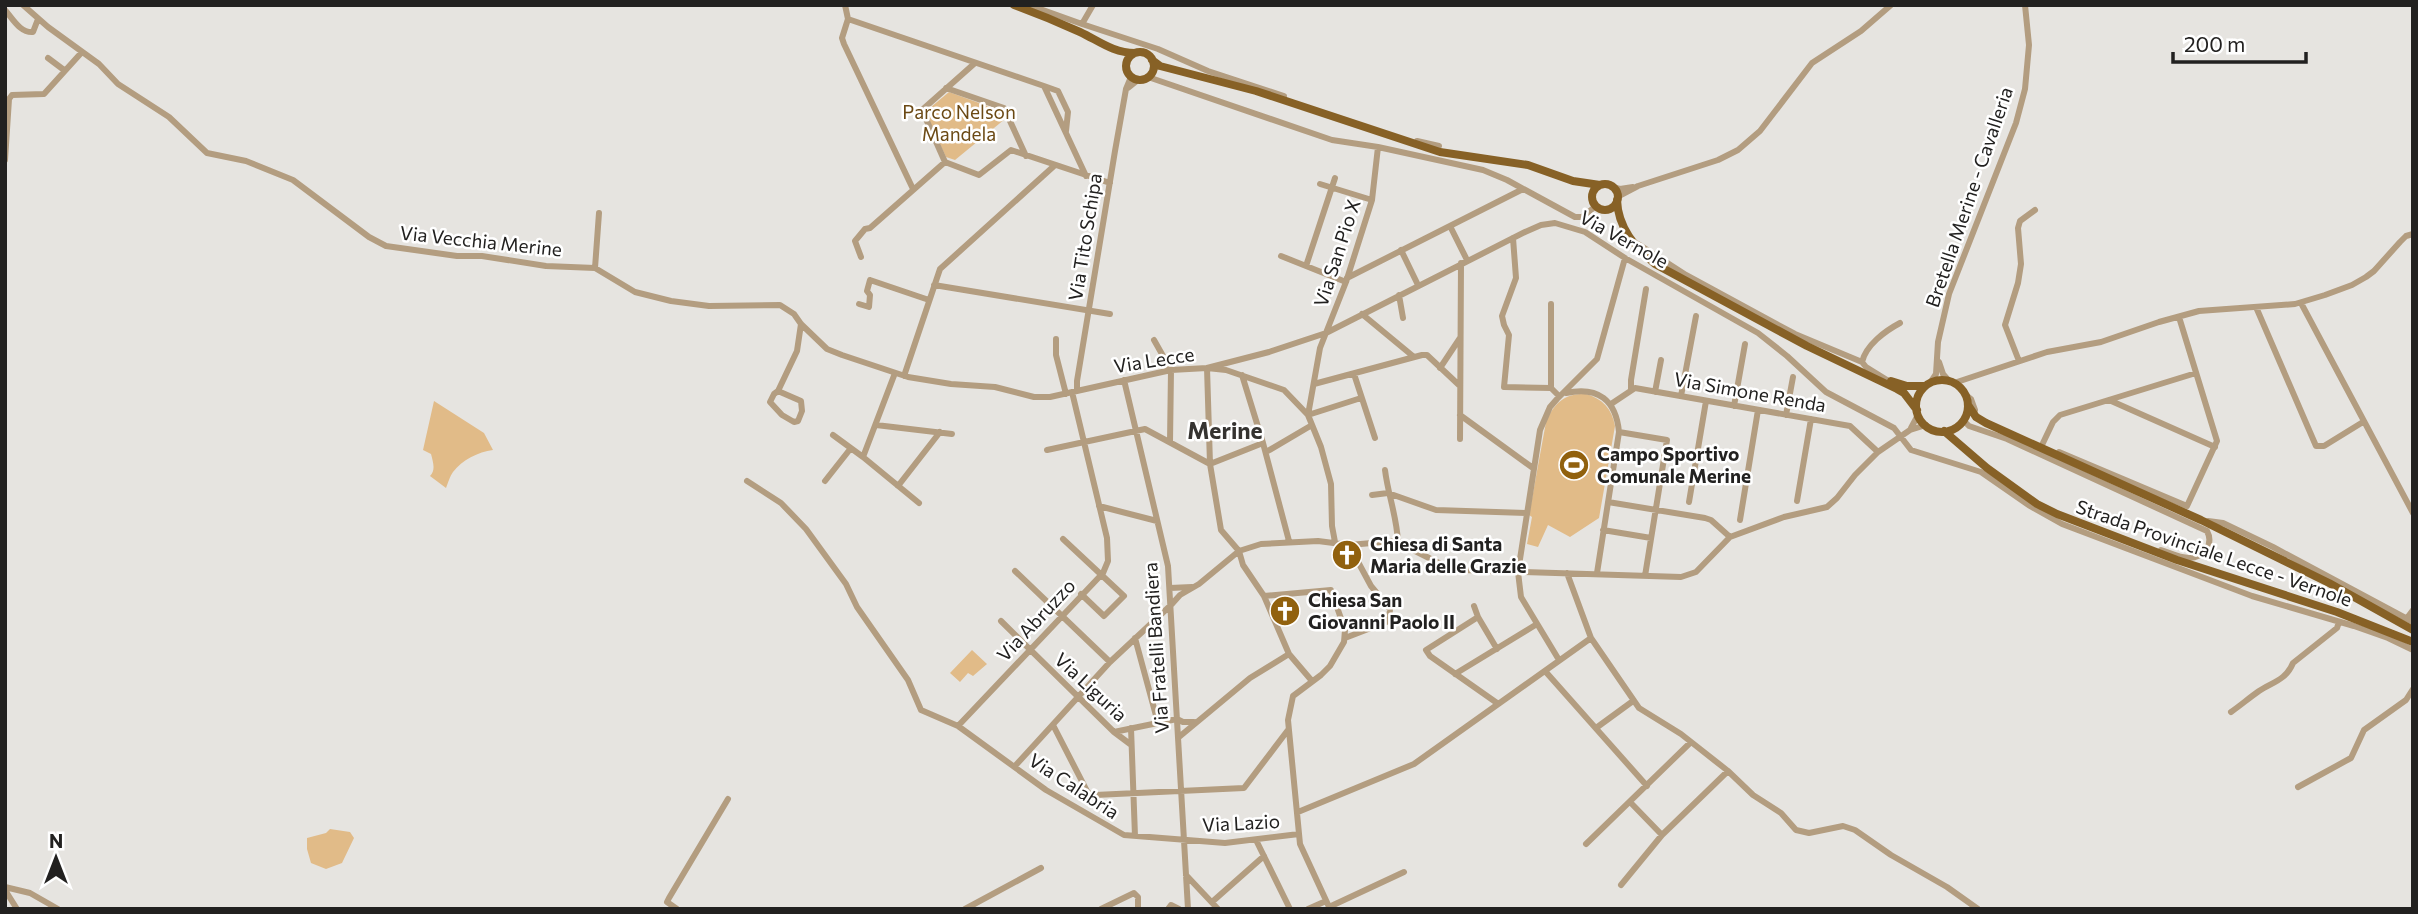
<svg xmlns="http://www.w3.org/2000/svg" width="2418" height="914" font-family="Commissioner,sans-serif">
<style>
.green{fill:#e1bb88}
.lines{fill:none;stroke-linecap:round;stroke-linejoin:round}
.minor{stroke:#b39d80;stroke-width:6}
.major{stroke:#876126;stroke-width:8}
.labels{text-anchor:middle;stroke-width:5;stroke-linejoin:round;paint-order:stroke}
.park-label{font-size:19px;fill:#6b4914;stroke:#fff}
.street-label{font-size:19px;fill:#222120;stroke:#fff}
.poi-label{font-size:19px;font-weight:bold;fill:#222120;stroke:#fff;text-anchor:start}
.quarter-label{font-size:23px;font-weight:bold;fill:#353330;stroke:#fff}
</style>
<rect width="100%" height="100%" fill="#e6e4e0"/>
<path class="green" d="M949 92 1001 111 1005 119 955 160 946 157 925 112Z
M1586 394C1603 399 1612 409 1615 426L1599 518 1570 537 1548 525 1538 547 1527 544 1532 517 1529 515 1546 422C1554 403 1565 393 1586 394Z
M434 401 484 433 493 450C478 452 462 460 453 472 450 476 448 483 446 488L430 476C436 470 433 462 431 454L423 450Z
M972 650 987 664 973 676 968 673 960 682 950 673Z
M330 829 350 832 354 838 342 863 326 869 311 863 307 849V838L326 833Z"/>
<g class="lines">
<path class="minor" d="M23 5 48 27 99 64 118 84 169 117 207 153 246 161 293 180 369 237 386 246 457 256H482L546 266 595 268 635 292 671 301 709 306 780 305 794 314 801 324 827 349 842 355 908 377 951 384 995 387 1034 397H1050L1171 370 1207 368 1226 370 1284 390 1308 415 1321 447 1331 484 1332 526 1335 542
M845 5 848 19
M1029 5 1082 24 1093 5
M5 10C13 19 20 33 33 32L38 19
M848 19 1044 86 1086 176
M848 19 842 38 844 44 913 189
M1082 24 1158 49 1208 71 1284 96
M48 58 64 70
M975 63 922 110 945 162 979 175 1011 150 1110 183
M1148 77 1332 140 1378 147
M1044 86 1058 91 1068 112 1066 131
M946 88 1004 108 1026 156
M1128 88 1138 80
M1417 141 1439 146
M5 160 9 99 12 95 44 94 82 52
M1320 184 1372 200
M1612 187 1620 189 1633 187
M1617 197 1638 186 1718 160 1738 150 1760 131 1812 63 1861 31 1891 5
M1450 226 1467 260
M1513 238 1516 278 1502 316 1504 325 1509 335 1504 387 1551 388
M1638 244 1686 275 1795 334 1862 362 1866 367 1887 380
M1401 250 1418 285
M1281 256 1346 282
M861 257 855 241 865 229 870 228 945 162
M1306 266 1335 178
M595 268 599 213
M1347 278 1523 189
M934 285 1110 314
M1399 295 1403 318
M2301 303 2413 513
M859 304 869 307 870 295 867 291 870 280 929 300
M1551 304V388L1559 396
M2256 307 2316 446H2324L2363 422
M1362 314 1414 357
M1056 339V355L1066 394
M1154 340 1171 370 1170 442
M2019 361 2005 325 2018 283 2021 264 2018 228 2020 221 2035 210
M1862 362C1866 345 1885 331 1900 323
M1939 362 1943 374 1949 381
M1440 368 1460 338
M1354 374 1375 438
M1242 375 1263 443 1289 541
M904 376 940 269 1054 166
M1124 380 1168 566 1188 909
M1930 383 1936 374 1938 342 1949 294 2016 123 2025 89 2029 45 2025 5
M1954 383 2047 352 2101 342 2159 322 2199 311 2295 304 2325 295 2352 285 2366 277 2374 271 2400 242 2406 236 2413 234
M1314 384 1422 355H1427L1460 386
M1631 389V380L1646 289
M778 391 774 394 770 402 782 415 794 422 798 421 802 411 801 401 778 391 797 351 801 324
M1077 391V381L1115 151 1126 89 1131 77
M1655 392 1661 360
M1566 393C1598 386 1616 400 1619 432L1597 573
M1966 395 1971 399 1975 410
M1681 396 1696 316
M1361 398 1308 415 1320 348 1346 282 1372 200 1378 147 1483 170 1507 180 1575 217H1582L1596 206
M2109 400 2215 447
M1611 404 1635 388 1850 426 1878 452
M1734 406 1745 344
M1460 415 1533 468
M1786 415 1793 377
M1963 420 1969 426 2007 439 2207 531C2214 544 2204 558 2189 558 2180 558 2170 553 2161 550
M876 425 952 434
M1911 428 1918 415
M1619 432 1667 440 1645 576
M833 435 863 457 919 503
M1460 439 1461 263
M2042 445 2053 422 2060 415 2196 373
M1047 450 1145 429 1210 464 1263 443
M1266 452 1312 425
M2059 452 2187 506 2217 441 2179 317
M863 457 895 373
M1385 470C1388 495 1397 517 1398 542
M747 481 781 503 806 529 846 584 857 607 908 680 921 710 958 726 1046 790 1124 835 1225 843 1299 834
M825 481 851 448
M898 486 940 432
M1372 495 1388 493 1436 510 1526 513
M1797 501 1811 419
M1608 502 1705 518 1711 520 1730 537
M1689 502 1706 401
M1099 506 1157 521
M1740 520 1758 410
M2208 521 2223 523 2273 547 2413 622
M1603 530 1651 538
M1063 539 1124 596 1104 616 1081 594
M1015 571 1110 662
M1170 588 1192 587
M1264 596 1331 590 1345 630 1344 642 1330 666 1321 675 1293 696 1288 720 1300 844 1330 909
M1474 606 1478 617 1426 650 1430 656 1497 703
M1478 617 1497 649
M2407 618 2413 610
M1001 621 1114 732 1130 744
M1135 638 1158 723
M1345 638 1389 621 1390 609 1371 586 1357 560
M1591 638 1639 708 1681 734 1728 771 1662 835 1621 885
M1559 660 1521 597 1518 572 1540 430 1550 407 1557 399 1597 359 1625 258
M1545 671 1647 786
M1455 674 1537 624
M1312 681 1289 654 1264 596 1243 565 1239 551 1221 530 1210 464 1207 368 1269 352 1326 333 1525 232 1541 225 1555 223 1585 232 1625 258 1758 333 1787 356 1826 392 1894 428 1911 450 1981 472 2030 506 2062 524 2252 596 2354 626 2388 638 2413 650
M2231 712C2241 705 2249 698 2259 691 2273 682 2286 680 2293 663L2337 628 2339 622
M1053 725 1088 793 1095 795 1244 788 1288 730
M958 726 1103 573 1108 561 1107 538 1072 392
M1131 728 1135 836
M1596 728 1633 701
M1114 732 1177 719 1183 722H1194
M1179 737 1250 678 1289 654
M1015 766 1110 662 1171 605 1180 595 1199 584 1239 551 1261 544 1318 541 1349 545 1395 541 1443 565 1462 570 1681 577 1696 572 1730 537 1784 517 1827 507 1837 498 1855 475 1878 452 1910 430 1926 425
M1728 771 1753 795 1781 813 1796 830 1809 833 1843 826 1855 830 1891 855 1947 887 1978 909
M2298 787 2351 758 2364 730 2406 700 2413 689
M1630 802 1662 835
M1298 812 1414 764 1591 638 1567 573
M1256 840 1290 909
M1586 844 1691 742
M1186 875 1218 909
M5 887 30 893 58 909
M5 890 17 909
M1212 902 1264 856
M1329 907 1404 872
M677 909 667 902 669 898 728 799
M965 909 1041 868
M1101 909 1134 893 1138 897V909
M1168 909 1171 905 1179 909
M1308 909 1326 901"/>
<path class="major" d="M1014 5C1036 13 1058 22 1080 32 1099 41 1113 53 1135 53
M1126 66a14 14 0 1 1 28 0a14 14 0 1 1-28 0Z
M1152 60 1160 66 1256 91 1440 152 1528 165 1573 181 1600 185
M1592 197a13 13 0 1 1 26 0a13 13 0 1 1-26 0Z
M1617 200C1618 228 1635 247 1655 264L1807 346 1897 389 1904 393 1917 410
M1916 406a26 26 0 1 1 52 0a26 26 0 1 1-52 0Z
M1891 381 1907 386H1925
M1968 405 1976 417 1986 423 2201 520 2329 583 2413 630
M1944 431 1987 468 2037 504 2057 514 2177 560 2337 612 2413 642"/>
</g>
<defs>
<g id="stadium-disc" transform="scale(1.575)"><circle r="9.5" fill="#91610e" stroke="#fff"/><path d="M0-5a6.5 5 0 1 0 0 10a6.5 5 0 1 0 0-10ZM-3.5-1.8h7v3.6h-7Z" fill="#fff"/></g>
<g id="church-disc" transform="scale(1.575)"><circle r="9.5" fill="#91610e" stroke="#fff"/><path d="M-1.2-6h2.4v3.5h3.3v2.4h-3.3V6h-2.4V-.1h-3.3v-2.4h3.3Z" fill="#fff"/></g>
</defs>
<g fill-rule="evenodd">
<use href="#stadium-disc" x="1574" y="465"/>
<use href="#church-disc" x="1347" y="555"/>
<use href="#church-disc" x="1285" y="611"/>
</g>
<g class="labels">
<g class="park-label">
<text x="959" y="119">Parco Nelson<tspan x="959" dy="22">Mandela</tspan></text>
</g>
<g class="street-label">
<text transform="translate(1969 197) rotate(-71)" y="7">Bretella Merine - Cavalleria</text>
<text transform="translate(1085 237) rotate(-81)" y="7">Via Tito Schipa</text>
<text transform="translate(1624 239) rotate(29)" y="7">Via Vernole</text>
<text transform="translate(481 241) rotate(6)" y="7">Via Vecchia Merine</text>
<text transform="translate(1337 253) rotate(-72)" y="7">Via San Pio X</text>
<text transform="translate(1154 360) rotate(-9)" y="7">Via Lecce</text>
<text transform="translate(1750 392) rotate(10)" y="7">Via Simone Renda</text>
<text transform="translate(2214 553) rotate(19)" y="7">Strada Provinciale Lecce - Vernole</text>
<text transform="translate(1036 620) rotate(-47)" y="7">Via Abruzzo</text>
<text transform="translate(1156 648) rotate(-94)" y="7">Via Fratelli Bandiera</text>
<text transform="translate(1091 687) rotate(43)" y="7">Via Liguria</text>
<text transform="translate(1074 786) rotate(33)" y="7">Via Calabria</text>
<text transform="translate(1241 823) rotate(-3)" y="7">Via Lazio</text>
</g>
<g class="poi-label">
<text x="1597" y="461">Campo Sportivo<tspan x="1597" dy="22">Comunale Merine</tspan></text>
<text x="1370" y="551">Chiesa di Santa<tspan x="1370" dy="22">Maria delle Grazie</tspan></text>
<text x="1308" y="607">Chiesa San<tspan x="1308" dy="22">Giovanni Paolo II</tspan></text>
</g>
<g class="quarter-label">
<text x="1225" y="439">Merine</text>
</g>
</g>
<rect width="2418" height="914" fill="none" stroke="#222120" stroke-width="14"/>
<g transform="translate(56 858)" stroke="#ffffff" stroke-width="5" paint-order="stroke">
<path d="M0-5L12 26L0 18L-12 26Z" fill="#222120"/>
<text y="-10" font-size="19" font-weight="bold" text-anchor="middle" fill="#222120">N</text>
</g>
<path d="M2173 52v10h133v-10" fill="none" stroke="#222120" stroke-width="3.5"/>
<text x="2184" y="52" font-size="21" fill="#222120" stroke="#ffffff" stroke-width="5" paint-order="stroke">200 m</text>
</svg>
